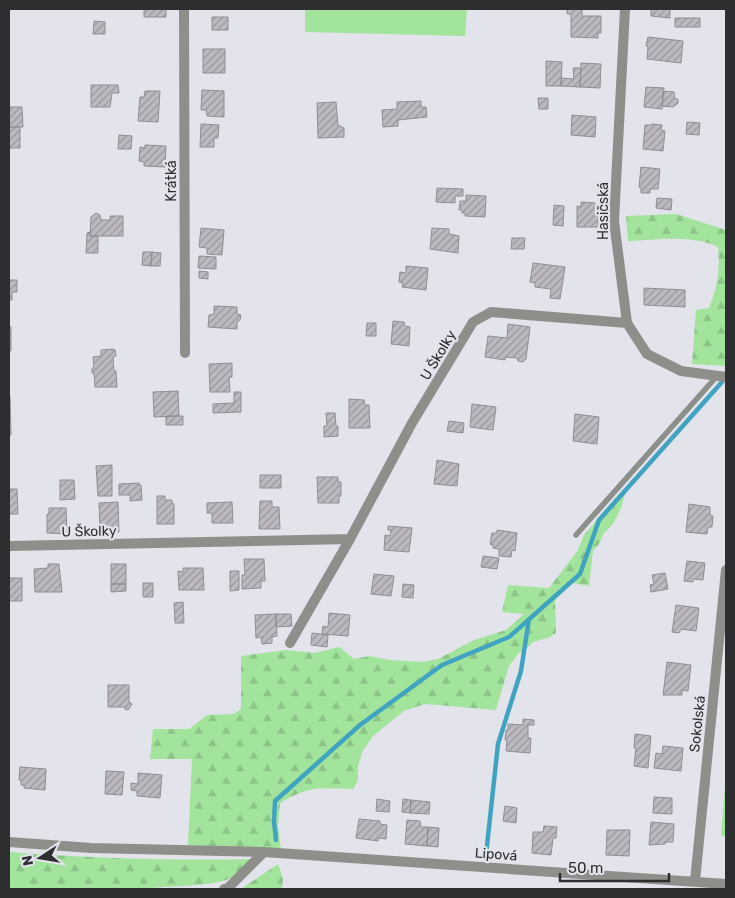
<svg xmlns="http://www.w3.org/2000/svg" width="735" height="898" font-family="Rubik,sans-serif">
<style>
.forest{fill:url(#forest-firs)}
.pitch{fill:#a2e49c}
.lines{fill:none;stroke-linecap:round;stroke-linejoin:round}
.stream{stroke:#40a4c1;stroke-width:4.5}
.building{fill:url(#building-hatch);stroke:#908d95}
.lane{stroke:#8e8e8b;stroke-width:5.5}
.street{stroke:#8e8e8b;stroke-width:10}
.labels{text-anchor:middle;stroke-width:4.5;stroke-linejoin:round;paint-order:stroke}
.street-label{font-size:14px;fill:#2e2e31;stroke:#e2e3eb}
</style>
<defs>
<pattern id="forest-firs" width="22" height="20" patternUnits="userSpaceOnUse" patternTransform="scale(1.25)"><rect width="22" height="20" fill="#a2e49c"/><path d="M5 1l3.5 6h-7zM16 11l3.5 6h-7z" fill="#8cc487"/></pattern>
<pattern id="building-hatch" width="6" height="6" patternUnits="userSpaceOnUse" patternTransform="scale(1.25)"><rect width="6" height="6" fill="#bcb9c0"/><path d="M-1 1l2-2M0 6l6-6M5 7l2-2" fill="none" stroke="#99979d"/></pattern>
</defs>
<rect width="100%" height="100%" fill="#e2e3eb"/>
<path class="forest" d="M676 214 726 230V366L692 364 696 310 709 308C718 286 720 271 718 247 692 234 656 240 628 241L626 216Z
M619 494H625L621 508 613 524 604 533 599 544 593 551 589 586 573 583 555 600 556 633 550 637 533 642 528 647 519 653 509 666 496 710 425 704 404 711 373 736 362 752 358 767V780L353 789C318 788 311 785 280 803L278 826 281 850 188 845 192 759H150L153 729H189L207 715 234 714 241 709V656L286 650 315 653 339 647 354 659 369 656 390 660 423 662 438 659 474 640 506 630 524 614 502 612 508 585 549 588 578 550 584 535Z
M9 852C89 858 170 861 251 859 245 865 239 874 231 878 214 887 168 885 146 889H9Z
M278 864 283 878 282 889H241Z"/>
<path class="pitch" d="M305 9H467L465 36 305 32Z
M726 774V836H721Z"/>
<g class="lines">
<path class="stream" d="M276 840 274 821 275 801 360 725 442 665 509 637 580 574 599 520 722 382
M486 855 498 744 521 671 529 619"/>
</g>
<path class="building" d="M144 9H166V17H144Z
M567 9H582V16H601V33H598V38L571 37V14H567Z
M651 9H674H670V18L651 16Z
M212 17H228V30H212Z
M675 18H700V27H675Z
M94 21 105 22V34H93Z
M648 37 683 41 681 63 647 59 648 47 646 46Z
M203 49H225V73H203Z
M546 61 562 62 561 86H546Z
M581 63 601 64 600 88 580 87Z
M573 68H581L580 87 561 86V78L574 79Z
M91 85H118L119 93H112L110 107H91Z
M646 87 664 88 662 109 644 107Z
M202 90 224 91V117L207 116 206 110H201Z
M145 91H160L158 122 138 121 140 97H144Z
M663 91 674 92 675 99H678V103L673 107 662 106Z
M538 98H548V109H539Z
M421 101V107H426L427 117 398 120V126L383 127 382 110 397 109V102Z
M336 102 338 125 344 128V137L318 138 317 103Z
M9 107H22L23 127H9Z
M572 115 596 117 595 137 571 135Z
M687 122 700 123 699 135 686 134Z
M201 124 219 125 218 138H214V147H200Z
M652 124 662 125 661 130 665 131 663 151 643 149 645 125H651Z
M9 127H20V148H9Z
M119 135 132 136 131 149H118Z
M145 145 166 146 165 167 144 166V162L139 161 140 147 145 148Z
M641 167 660 169 658 189H650V193H641V188L639 187Z
M437 188 463 189V196H455V203L436 202Z
M466 195 486 196 485 217 465 216V213H462V210H459L460 201H466Z
M657 198 672 199 671 210 656 208Z
M581 202 595 203 596 207H598V227H577V206L581 207Z
M554 205 564 206 563 226 553 225Z
M96 213 100 215 101 220H110V216H123V236H90L91 217Z
M201 228 224 230 222 255 207 254V248L199 247Z
M432 228 449 229V234L459 236 458 253 430 249Z
M90 232V236H98V253H86L87 233Z
M512 238H525L524 249H511Z
M143 252H152L151 266 142 265Z
M152 252 161 253 160 266H151Z
M199 256 216 257V269L198 268Z
M533 263 565 267 560 299 550 298 551 289 535 287V283L530 282Z
M406 266 428 268 426 290 402 287 403 283 399 282 400 272 406 273Z
M199 271 208 272V279L199 278Z
M9 280H17V292H12V300H9Z
M644 288 685 290V307L644 305Z
M214 306 237 307V314L241 315 240 320 237 322V329L208 327 209 315 214 314Z
M393 321 404 322 405 326 410 327 409 346 391 344Z
M367 323H376V336H366Z
M508 324 530 327 526 359 523 362 518 361 517 358 505 357V360L485 357 488 336 507 338Z
M9 327H11V351H9Z
M113 349 115 350 116 356 113 357 114 371H116L117 387H95L94 373H92V368L94 367 93 357 101 356V350Z
M232 363V377H229L230 392H210L209 364Z
M178 391 179 416 154 417 153 392Z
M234 392H241V412L213 413V404L234 403Z
M9 396H10L11 435H9Z
M349 399 364 400 365 405H369L370 428H349Z
M472 404 496 407 493 430 470 427Z
M326 413H335L336 426H338V436L324 437V426H327Z
M575 414 599 417 597 444 573 441Z
M166 416H183V425H166Z
M449 421 464 423 463 433 447 431Z
M437 460 459 464 457 486 434 484Z
M112 465V496H98L96 466Z
M260 475H281V488H260Z
M317 477H338V482H341V496H339V503H318Z
M60 480H74L75 499 60 500Z
M139 483V485H141L142 500 130 501V495H119V484Z
M9 489H17L18 514H9Z
M157 496H165V500H172V503L174 504V524H157Z
M260 501H272V507H279L280 529H259Z
M118 502 119 532H100L99 503Z
M232 502 233 523H212V513H207V503Z
M689 504 710 507V515L713 516 712 527H708L707 534 686 532Z
M49 508H66L67 534 47 533V514H49Z
M388 526 412 528 409 552 384 550 385 535 390 536 391 530H388Z
M497 530 517 533 515 551 512 550 511 557 499 556V549L493 548V545L490 544 492 533H497Z
M483 556 499 558 497 569 481 567Z
M244 559H264L265 581H261V588L242 589V575H245Z
M687 561 705 563 703 580 693 579V582L684 581Z
M48 564H59L62 592H35L34 569 48 568Z
M111 564H126V584H111Z
M183 568H203L204 590H179L178 571 183 572Z
M230 571H239V590L230 591Z
M665 573 668 589 651 592 650 585 654 584 652 575Z
M374 574 394 576 391 596 371 594Z
M9 578H22V601H9Z
M143 583H153V597H143Z
M111 584H126V591L111 592Z
M403 584 414 585 413 598 402 597Z
M183 602 184 623H175L174 603Z
M676 605 699 608 696 631 681 629 679 633 672 632Z
M329 613 350 615 348 636 322 634 323 626 328 627Z
M276 614H291L292 626 276 627Z
M276 614 277 636 272 637V643L262 644 261 637 256 638 255 615Z
M312 633 328 635 327 647 311 645Z
M667 662 691 665 688 691 682 690V695H663Z
M108 685H129V702L132 704 129 709 126 710 124 707H108Z
M523 719 534 720V725H528V738H531L530 753 506 751 507 740H505L506 730H508V724L523 725Z
M635 734 651 736 648 768 634 766 636 748H634Z
M663 746 683 748 681 771 654 768 656 753 662 754Z
M20 767 46 769 45 790 24 788V785H21V780H19Z
M106 771 124 772 122 795 105 794Z
M138 773 162 775 160 798 137 796V791L131 790V783L138 784Z
M654 797 672 798V814L653 813Z
M377 799 390 801 389 812 376 811Z
M403 799 411 800 410 813 402 812Z
M411 800 430 802 429 814 410 813Z
M505 806 517 808 516 823 503 821Z
M359 819 380 821V824L387 825 386 839 379 838 378 841 356 838Z
M407 820 420 821 421 827H428L427 846 405 844Z
M651 822 674 824 673 842H665V844L649 845Z
M544 826 557 827 556 838H553L551 855 532 853 533 832H543Z
M428 827 439 828 438 847 427 846Z
M607 830H630L629 856 606 855Z"/>
<g class="lines">
<path class="lane" d="M576 535 717 376"/>
<path class="street" d="M184 9 185 353
M625 9 614 221 627 323 647 354 681 371 726 377
M9 546 350 539 412 423 473 322 491 312 627 323
M290 643 350 539
M9 842 91 848 264 852 726 884
M695 881 726 570
M224 889 228 888 264 852"/>
</g>
<g class="labels">
<g class="street-label">
<text transform="translate(171 181) rotate(-90)" y="5">Krátká</text>
<text transform="translate(603 211) rotate(-90)" y="5">Hasičská</text>
<text transform="translate(438 355) rotate(-59)" y="5">U Školky</text>
<text transform="translate(89 531) rotate(-1)" y="5">U Školky</text>
<text transform="translate(697 724) rotate(-84)" y="5">Sokolská</text>
<text transform="translate(496 854) rotate(4)" y="5">Lipová</text>
</g>
</g>
<rect width="735" height="898" fill="none" stroke="#2e2e31" stroke-width="20"/>
<g transform="translate(40 858) rotate(258)" stroke="#e2e3eb" stroke-width="4" paint-order="stroke">
<path d="M0-4L9 19L0 12L-9 19Z" fill="#2e2e31"/>
<text y="-8" font-size="14" font-weight="bold" text-anchor="middle" fill="#2e2e31">N</text>
</g>
<path d="M560 873v8h109v-8" fill="none" stroke="#2e2e31" stroke-width="2.5"/>
<text x="568" y="873" font-size="15" fill="#2e2e31" stroke="#e2e3eb" stroke-width="4" paint-order="stroke">50 m</text>
</svg>
